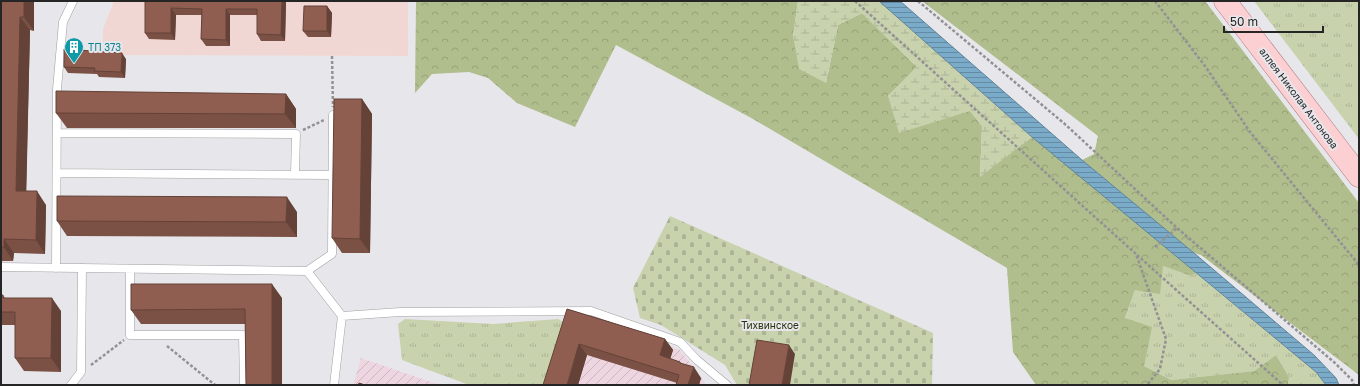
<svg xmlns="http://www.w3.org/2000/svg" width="1360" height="386" font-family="'Golos Text',sans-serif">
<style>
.industrial{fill:url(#industrial-furrows)}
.education{fill:#f1d7d4}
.grass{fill:url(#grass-tufts)}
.forest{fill:url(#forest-crowns)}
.wetland{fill:url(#wetland-marsh)}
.cemetery{fill:url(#cemetery-stones)}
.water{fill:url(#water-rules);stroke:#608398}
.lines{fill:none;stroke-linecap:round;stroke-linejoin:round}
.service-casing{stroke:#a0a0a3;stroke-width:9}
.primary-casing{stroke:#af7f82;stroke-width:23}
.path{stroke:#929295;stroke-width:2.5;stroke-dasharray:3 2;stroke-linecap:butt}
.service{stroke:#fff;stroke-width:8}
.primary{stroke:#fccfd2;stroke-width:22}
.wall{fill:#7b5145}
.shaded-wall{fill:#644238}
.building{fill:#8f5e50;stroke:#644238}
.labels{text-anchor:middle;stroke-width:4;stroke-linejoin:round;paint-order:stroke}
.culture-label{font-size:10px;fill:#0d838f;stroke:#e7e7eb;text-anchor:start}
.street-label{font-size:10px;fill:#252526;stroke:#e7e7eb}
.park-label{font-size:10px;fill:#2a320c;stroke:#e7e7eb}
</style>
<defs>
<pattern id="industrial-furrows" width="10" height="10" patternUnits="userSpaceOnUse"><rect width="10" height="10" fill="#eed6e1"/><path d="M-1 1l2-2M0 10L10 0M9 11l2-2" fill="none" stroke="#ccb8c1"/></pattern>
<pattern id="grass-tufts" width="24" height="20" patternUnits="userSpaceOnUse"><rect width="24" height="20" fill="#c8d2ad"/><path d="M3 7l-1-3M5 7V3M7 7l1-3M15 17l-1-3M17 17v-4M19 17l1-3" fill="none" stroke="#acb495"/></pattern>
<pattern id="forest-crowns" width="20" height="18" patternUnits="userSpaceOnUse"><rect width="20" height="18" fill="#b0bd8c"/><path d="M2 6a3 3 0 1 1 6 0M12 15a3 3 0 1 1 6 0" fill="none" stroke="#97a279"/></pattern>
<pattern id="wetland-marsh" width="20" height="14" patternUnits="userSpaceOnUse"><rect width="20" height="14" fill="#c8d2ad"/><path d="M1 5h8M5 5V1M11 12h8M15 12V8" fill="none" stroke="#acb495"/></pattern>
<pattern id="cemetery-stones" width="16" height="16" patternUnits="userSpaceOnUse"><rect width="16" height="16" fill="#c8d2ad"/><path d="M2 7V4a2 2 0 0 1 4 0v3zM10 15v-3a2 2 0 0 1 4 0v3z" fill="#acb495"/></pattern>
<pattern id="water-rules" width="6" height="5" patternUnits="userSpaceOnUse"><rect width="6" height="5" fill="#7aabc9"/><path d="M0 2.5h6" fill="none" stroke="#648ba3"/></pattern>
</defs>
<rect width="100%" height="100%" fill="#e7e7eb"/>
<path class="industrial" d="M572 313 680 350 707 385H549Z
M361 358 440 385H353Z"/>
<path class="education" d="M114 1H408V56L103 55V29Z"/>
<path class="grass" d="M1254 1H1359V139Z
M1163 266 1191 276 1196 273 1316 372 1326 385H1288L1289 377 1276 355 1254 371 1171 380 1144 366 1125 319 1135 290Z
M405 319 493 324 558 319 565 323 546 385H469L402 360 398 324Z"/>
<path class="forest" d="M416 1H798L793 36 826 83 838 25 862 13 917 67 888 96 970 111 982 126 980 176 1032 137 1123 211 1196 273 1191 276 1163 266 1160 294 1135 290 1125 318 1152 327 1144 366 1171 380 1254 371 1276 355 1289 377 1288 385H1036L1013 352 1007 268 753 119 616 45 575 127 517 103 488 78 469 72 432 74 415 93Z
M922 1H1205L1359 203V375L1201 255 1194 253 1082 160 1094 154 1098 136Z"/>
<path class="wetland" d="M798 1H879L1032 137 980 177 982 126 970 111 899 133 888 96 917 67 862 13 838 25 826 83 799 69 793 36Z"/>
<path class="cemetery" d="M670 216 933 333 932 385H737L725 365 661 325 640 318 633 288Z"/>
<path class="water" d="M879 1H900L1082 160 1194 253 1314 355 1336 378 1339 385H1326L1316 372 1032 137Z"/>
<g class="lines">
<g class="service-casing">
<path id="service" d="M57 133 296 134 295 174
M57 173 332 175
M1 267 307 271 332 254 333 115
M56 268 57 89 63 22 73 1
M130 269V335H243L244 385
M307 271 342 316 400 312 591 311 680 342 697 360 727 385
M71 385 81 372 82 268
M334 385 342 316"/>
</g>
<g class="primary-casing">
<path id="primary" d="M1225 1 1359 176"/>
</g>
<path class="path" d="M855 1 1136 254 1166 339 1160 369 1147 385
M918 1 1066 125 1177 228 1335 363 1352 380 1354 385
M1155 1 1205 66 1250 132 1359 265
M332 56 333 107
M303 130 324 120
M1155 247 1177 228
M1137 255 1283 385
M167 346 215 385
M91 365 124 340"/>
<use href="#service" class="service"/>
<use href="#primary" class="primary"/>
</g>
<path class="wall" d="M1 1H34V31L30 30 26 191 46 205 45 254 14 253 13 261H1Z
M145 1H285L286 2 285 41H261L257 34V15H230V46H206L201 39 202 15H176L175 40 149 39 145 33Z
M327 6 332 13 331 37H308L303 31Z
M126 59 125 78 99 77 97 74 68 73 64 67Z
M286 94 296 109V128H67L56 113Z
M362 99 372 114 370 253H342L332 238Z
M297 212V237L67 236 57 221Z
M1 295H3L5 298 61 311V372L24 371 15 358V325H1Z
M282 298V385H246L245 324H141L131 310Z
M567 309 665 339 673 350 670 359 680 362 681 363 701 378 699 385H676L677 383 587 355 578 385Z"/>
<path class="shaded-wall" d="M24 1H34V31L24 17Z
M282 1H285L286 2 285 41 281 35Z
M327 6 332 13 331 37 327 31Z
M171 8 176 15 175 40 171 33Z
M226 9 230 15V46L226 40Z
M20 17 30 30 26 205 16 191Z
M122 53 126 59 125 78 121 72Z
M286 94 296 109V128L285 114Z
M362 99 372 114 370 253 360 239Z
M37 191 46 205 45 254 36 240Z
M287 197 297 212V237L286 222Z
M4 239 14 253 13 261 4 247Z
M272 284 282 298V385H272Z
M52 298 61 311V372L51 358Z
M665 339 673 350 668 366 660 355Z
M579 344 587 355 578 385H567Z
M789 345 795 354 790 385H782Z
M694 367 701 378 699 385H688Z"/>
<path class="building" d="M1 1H24V17H20L16 191H37L36 240 4 239V247H1Z
M145 1H282L281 35 257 34V9H226V40L201 39 202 9 171 8V33H145Z
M304 6H327V31H303Z
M64 49 122 53 121 72 94 71 95 68 64 67Z
M56 91 286 94 285 114 56 113Z
M334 99H362L360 239 332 238Z
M57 196 287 197 286 222 57 221Z
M131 284H272V385H246L245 309 131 310Z
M1 295H3V298H52L51 358H15V312H1Z
M567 309 665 339 660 355 680 362V363L694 367 688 385H676L679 375 579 344 567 385H543Z
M757 340 789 345 782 385H749Z
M359 383 365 385H358Z"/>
<defs>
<g id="building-pin" transform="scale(1)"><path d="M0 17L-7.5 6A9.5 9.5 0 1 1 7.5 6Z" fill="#0f9aa8" stroke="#e7e7eb"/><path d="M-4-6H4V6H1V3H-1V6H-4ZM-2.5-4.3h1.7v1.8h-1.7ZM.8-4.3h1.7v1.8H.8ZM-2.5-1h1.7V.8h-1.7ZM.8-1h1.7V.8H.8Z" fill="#fff"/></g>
</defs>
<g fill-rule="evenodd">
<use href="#building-pin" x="74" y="47"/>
</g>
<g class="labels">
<g class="culture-label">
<text x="88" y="51">ТП 373</text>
</g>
<g class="street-label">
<text transform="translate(1299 98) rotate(53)" y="4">аллея Николая Антонова</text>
</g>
<g class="park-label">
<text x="770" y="329">Тихвинское</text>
</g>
</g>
<rect width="1360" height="386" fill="none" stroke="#252526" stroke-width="4"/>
<path d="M1224 26v6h99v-6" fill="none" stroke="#252526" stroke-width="2"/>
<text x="1230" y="26" font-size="12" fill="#252526" stroke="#e7e7eb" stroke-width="3" paint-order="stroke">50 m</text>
</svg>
